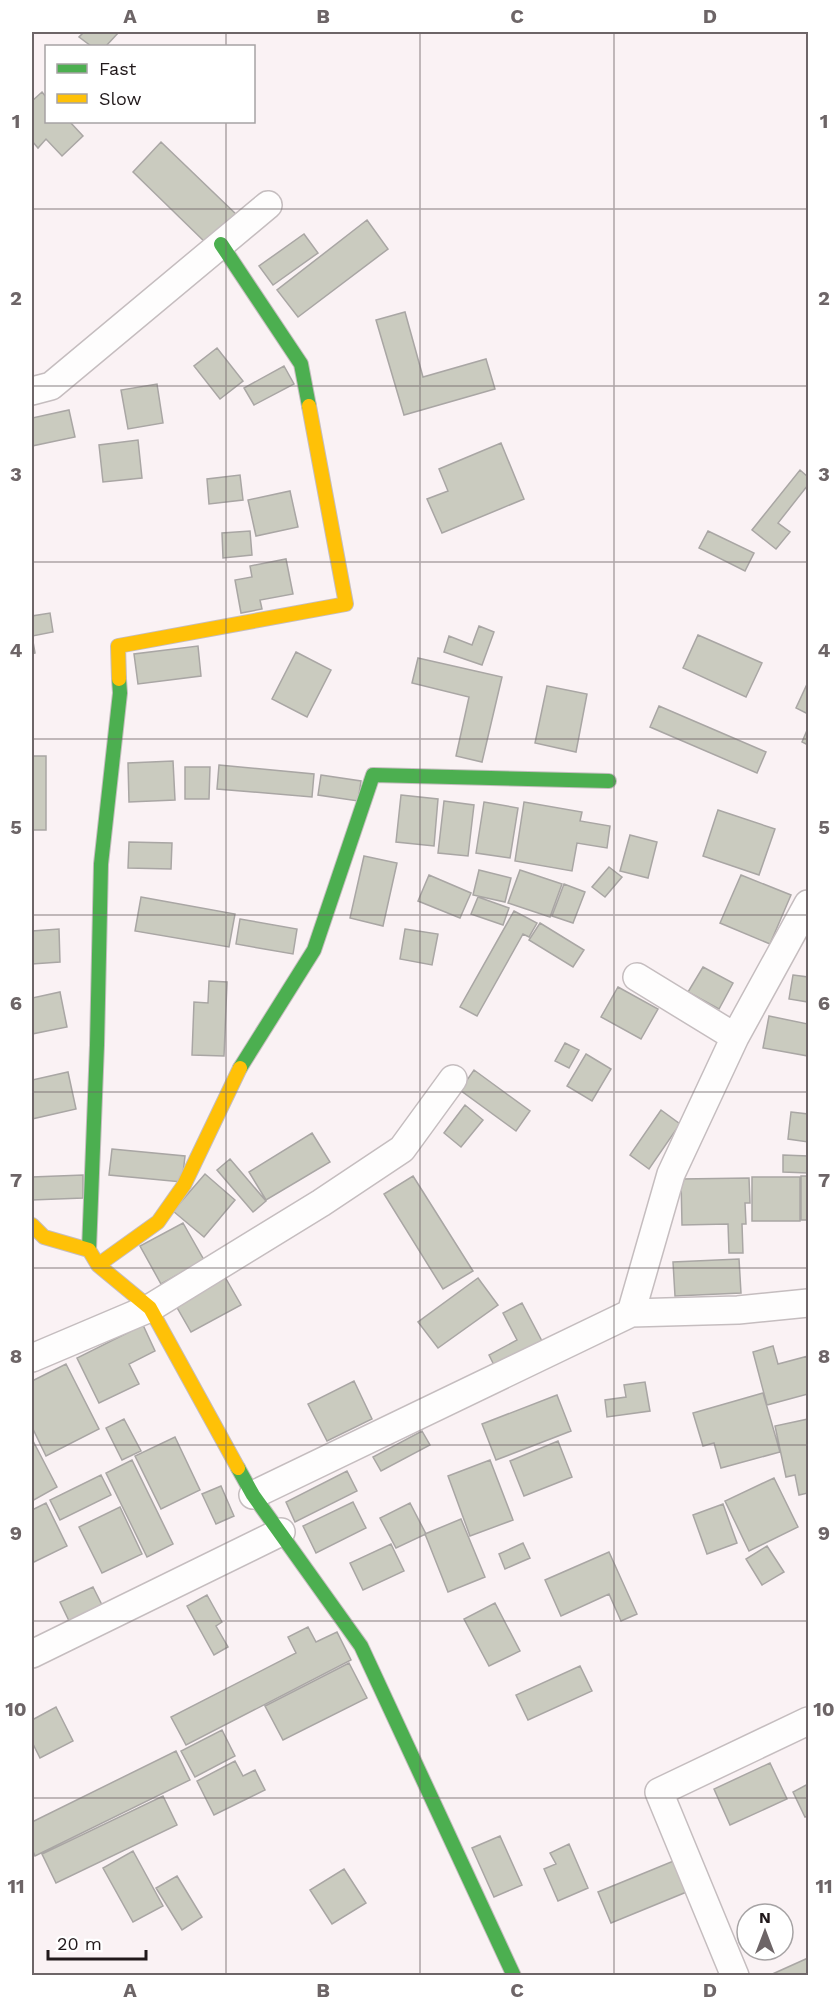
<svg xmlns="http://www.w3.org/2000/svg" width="840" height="2007" font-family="'Work Sans',sans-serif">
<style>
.building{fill:#cacbbf;stroke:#a9a6a4;stroke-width:1.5}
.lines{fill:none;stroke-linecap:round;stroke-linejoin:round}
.street-casing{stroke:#c5bdbf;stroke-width:30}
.fast-casing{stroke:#c5bdbf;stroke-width:16}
.slow-casing{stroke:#c5bdbf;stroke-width:16}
.street{stroke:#fefdfd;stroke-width:27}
.fast{stroke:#4caf50;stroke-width:14}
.slow{stroke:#ffc107;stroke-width:14}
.grid{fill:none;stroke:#6d6567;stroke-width:1.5;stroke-opacity:0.55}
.neatline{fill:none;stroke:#6d6567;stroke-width:2}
.grid-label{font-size:20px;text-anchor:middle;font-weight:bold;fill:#6d6567}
</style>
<rect width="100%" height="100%" fill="#faf2f4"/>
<path class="building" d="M84 32H119L106 46H91L79 37Z
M42 92 46 97V122H70L83 136 62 156 46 139 38 148 32 141V101Z
M161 142 239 217 210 247 133 172Z
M367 220 388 249 298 317 277 290Z
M304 234 318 253 273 285 259 266Z
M405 312 423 377 486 359 495 389 404 415 376 320Z
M217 348 243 381 220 399 194 366Z
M284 366 294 384 254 405 244 388Z
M157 384 163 423 128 429 121 390Z
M69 410 75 437 32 446V418Z
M138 440 142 478 103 482 99 445Z
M501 443 524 499 442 533 427 499 448 491 439 469Z
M800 470 808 477V485L778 523 790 532 776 549 752 530Z
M240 475 243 500 209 504 207 479Z
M290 491 298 527 256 536 248 500Z
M250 531 252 555 223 558 222 533Z
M708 531 754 553 745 571 699 548Z
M286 559 293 594 260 600 262 609 241 613 235 580 252 577 250 566Z
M50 613 53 632 32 636 35 653 32 654V616Z
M479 626 494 632 482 665 444 652 449 636 472 645Z
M698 635 762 663 746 697 683 668Z
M198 646 201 676 138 684 134 654Z
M296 652 331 670 307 717 272 699Z
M418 658 502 677 482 762 456 756 469 697 412 683Z
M808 682V714L796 708Z
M547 686 587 694 576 752 535 743Z
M659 706 766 752 757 773 650 727Z
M808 728V745L802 742Z
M32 756H46V830H32Z
M173 761 175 800 129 802 128 763Z
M219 765 314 774 312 797 217 789Z
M185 767H210L209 799H185Z
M321 775 361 781 358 801 318 795Z
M401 795 438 799 434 846 396 842Z
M444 801 474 805 468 856 438 853Z
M484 802 518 808 510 858 476 853Z
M524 802 582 812 580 821 610 826 607 848 577 843 572 871 515 861Z
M718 810 775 829 759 875 703 856Z
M630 835 657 842 648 878 620 871Z
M129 842 172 843 171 869 128 868Z
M364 856 397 863 383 926 350 918Z
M609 867 622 877 605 897 592 887Z
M479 870 511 878 505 902 473 895Z
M520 870 562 884 550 917 508 903Z
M429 875 471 893 460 918 418 901Z
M741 875 791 895 770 944 720 923Z
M564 884 585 892 573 923 552 916Z
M141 897 235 914 229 947 135 931Z
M478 897 509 908 503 925 471 914Z
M514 911 537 923 529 937 523 934 477 1016 460 1007Z
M240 919 297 929 293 954 236 944Z
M540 923 584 950 573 967 529 940Z
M59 929 60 962 32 964V931Z
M405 929 438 934 432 965 400 959Z
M703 967 733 983 719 1009 688 992Z
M793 975 808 977V1002L789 999Z
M209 981 227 982 224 1056 192 1055 194 1002 208 1003Z
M618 987 658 1009 641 1039 601 1017Z
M60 992 67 1027 32 1034V998Z
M769 1016 808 1024V1056L763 1048Z
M565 1043 579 1050 569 1068 555 1061Z
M586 1054 611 1069 592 1101 567 1086Z
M474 1070 530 1111 516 1131 460 1090Z
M68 1072 76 1109 32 1119V1080Z
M465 1105 483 1120 461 1147 444 1133Z
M661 1110 680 1124 649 1169 630 1155Z
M791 1112 808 1114V1142L788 1139Z
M312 1133 330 1162 266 1200 249 1172Z
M112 1149 185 1156 182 1182 109 1175Z
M783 1155 808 1156V1173L783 1172Z
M230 1159 266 1201 253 1212 217 1170Z
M205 1174 235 1200 204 1237 173 1211Z
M83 1175V1198L32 1200V1177Z
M413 1176 473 1271 443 1289 384 1194Z
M801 1176H808V1220H801Z
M752 1177H800V1221H752Z
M749 1178 750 1203H745L746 1224H742L743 1253H729L728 1224 682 1225 681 1179Z
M183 1223 204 1260 161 1284 140 1246Z
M739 1259 741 1293 675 1296 673 1262Z
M225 1277 241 1305 191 1332 175 1304Z
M478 1278 498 1305 438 1348 418 1322Z
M522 1303 543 1343 495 1367 489 1355 517 1340 503 1313Z
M143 1325 155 1351 129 1364 139 1384 99 1403 77 1358Z
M773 1346 778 1364 808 1356V1394L767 1405 753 1352Z
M66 1364 99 1429 46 1456 32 1427V1381Z
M354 1381 372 1419 327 1441 308 1404Z
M645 1382 650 1411 607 1417 605 1400 626 1397 624 1385Z
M763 1393 780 1452 721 1468 714 1443 703 1446 693 1413Z
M557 1395 571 1431 496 1460 482 1424Z
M124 1419 141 1451 122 1460 106 1428Z
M808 1419V1493L799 1495 795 1475 786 1477 775 1426Z
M422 1431 430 1445 381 1471 373 1457Z
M175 1437 200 1490 161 1509 135 1456Z
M32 1439 57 1487 32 1501Z
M558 1441 572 1477 524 1496 510 1461Z
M132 1460 173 1544 147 1557 106 1473Z
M490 1460 513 1520 470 1536 448 1476Z
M347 1471 357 1491 295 1522 286 1502Z
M101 1475 111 1495 60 1520 50 1500Z
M774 1478 798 1527 749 1551 725 1501Z
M221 1486 234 1516 216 1524 202 1494Z
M353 1502 366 1528 316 1553 303 1526Z
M46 1503 67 1546 32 1563V1510Z
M410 1503 426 1534 396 1548 380 1518Z
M723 1504 737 1543 707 1554 693 1515Z
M120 1507 142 1554 102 1573 79 1527Z
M461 1519 485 1577 448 1592 425 1534Z
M523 1543 530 1558 505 1569 499 1554Z
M391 1544 404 1571 363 1590 350 1563Z
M767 1546 784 1572 762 1585 746 1559Z
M609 1552 637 1614 621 1621 609 1594 561 1616 545 1580Z
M93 1587 104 1609 71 1625 60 1602Z
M207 1595 222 1622 216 1626 228 1647 214 1655 187 1606Z
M495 1603 520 1651 489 1666 464 1619Z
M308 1627 316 1642 337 1632 351 1660 186 1745 171 1717 296 1653 288 1637Z
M349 1663 367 1698 283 1740 265 1706Z
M580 1666 592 1691 528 1720 516 1695Z
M56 1707 73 1741 40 1758 32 1742V1720Z
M222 1730 235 1756 195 1777 181 1751Z
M176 1751 190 1780 35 1856 32 1849V1822Z
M235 1761 243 1776 255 1770 265 1790 214 1815 197 1781Z
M770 1763 787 1799 730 1825 714 1789Z
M808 1784V1816L805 1817 793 1792Z
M163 1796 177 1825 56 1883 42 1854Z
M500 1836 522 1885 494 1897 472 1848Z
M569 1844 588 1888 558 1901 544 1869 556 1864 550 1853Z
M133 1851 163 1906 133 1922 103 1868Z
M676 1860 689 1891 611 1923 598 1892Z
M344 1869 366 1903 332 1924 310 1890Z
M177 1876 202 1917 182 1930 156 1888Z
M808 1958V1976H768Z"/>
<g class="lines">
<g class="street-casing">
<path id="street" d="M32 391 51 386 268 205
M637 977 735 1037
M631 1313 671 1174 735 1037 808 904
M32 1358 150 1308 321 1203 402 1149 453 1079
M253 1495 631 1313 738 1310 808 1303
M32 1654 281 1532
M735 1976 659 1792 808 1721"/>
</g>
<g class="fast-casing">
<path id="fast" d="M221 244 301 364 309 406
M240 1068 314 950 373 775 609 781
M89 1250 97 1045 101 864 120 693 119 679
M238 1468 253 1495 361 1646 514 1976"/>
</g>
<g class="slow-casing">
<path id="slow" d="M119 679 118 646 346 604 309 406
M32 1225 44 1237 89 1250 98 1265 150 1308 238 1468
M98 1265 158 1222 184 1185 240 1068"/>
</g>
<use href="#street" class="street"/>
<use href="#fast" class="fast"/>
<use href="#slow" class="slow"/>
</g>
<path class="grid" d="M226 32V46M420 32V1976M614 32V1976M226 122V1976M32 209H808M32 386H808M32 562H808M32 739H808M32 915H808M32 1092H808M32 1268H808M32 1445H808M32 1621H808M32 1798H808"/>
<rect width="840" height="2007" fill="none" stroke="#ffffff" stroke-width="66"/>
<rect x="45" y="45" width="210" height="78" fill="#ffffff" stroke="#a6a3a4" stroke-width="1.5"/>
<rect x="57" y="64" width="30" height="9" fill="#4caf50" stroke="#a6a3a4" stroke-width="1.5"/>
<text x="99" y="75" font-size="18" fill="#21191b">Fast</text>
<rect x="57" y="94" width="30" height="9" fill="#ffc107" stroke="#a6a3a4" stroke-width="1.5"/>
<text x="99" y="105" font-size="18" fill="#21191b">Slow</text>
<g transform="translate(765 1932)"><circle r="28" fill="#ffffff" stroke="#a6a3a4" stroke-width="1.5"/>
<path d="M0-4.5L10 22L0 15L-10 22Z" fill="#6d6567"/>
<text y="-9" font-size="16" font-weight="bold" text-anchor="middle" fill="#21191b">N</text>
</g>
<path d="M48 1950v9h98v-9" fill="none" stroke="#21191b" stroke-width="3"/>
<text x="57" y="1950" font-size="18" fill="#21191b" stroke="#ffffff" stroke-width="4.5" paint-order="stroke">20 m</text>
<rect x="33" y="33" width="774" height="1941" class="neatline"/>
<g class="grid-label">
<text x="130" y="23">A</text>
<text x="323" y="23">B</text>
<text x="517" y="23">C</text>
<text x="710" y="23">D</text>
<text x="16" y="128">1</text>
<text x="824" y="128">1</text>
<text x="16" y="305">2</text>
<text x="824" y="305">2</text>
<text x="16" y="481">3</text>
<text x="824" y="481">3</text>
<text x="16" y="657">4</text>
<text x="824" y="657">4</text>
<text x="16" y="834">5</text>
<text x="824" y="834">5</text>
<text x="16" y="1010">6</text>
<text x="824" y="1010">6</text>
<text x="16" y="1187">7</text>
<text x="824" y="1187">7</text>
<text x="16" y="1363">8</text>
<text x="824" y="1363">8</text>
<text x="16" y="1540">9</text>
<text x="824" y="1540">9</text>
<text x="16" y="1716">10</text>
<text x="824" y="1716">10</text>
<text x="16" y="1893">11</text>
<text x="824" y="1893">11</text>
<text x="130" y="1997">A</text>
<text x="323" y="1997">B</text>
<text x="517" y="1997">C</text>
<text x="710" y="1997">D</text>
</g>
</svg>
